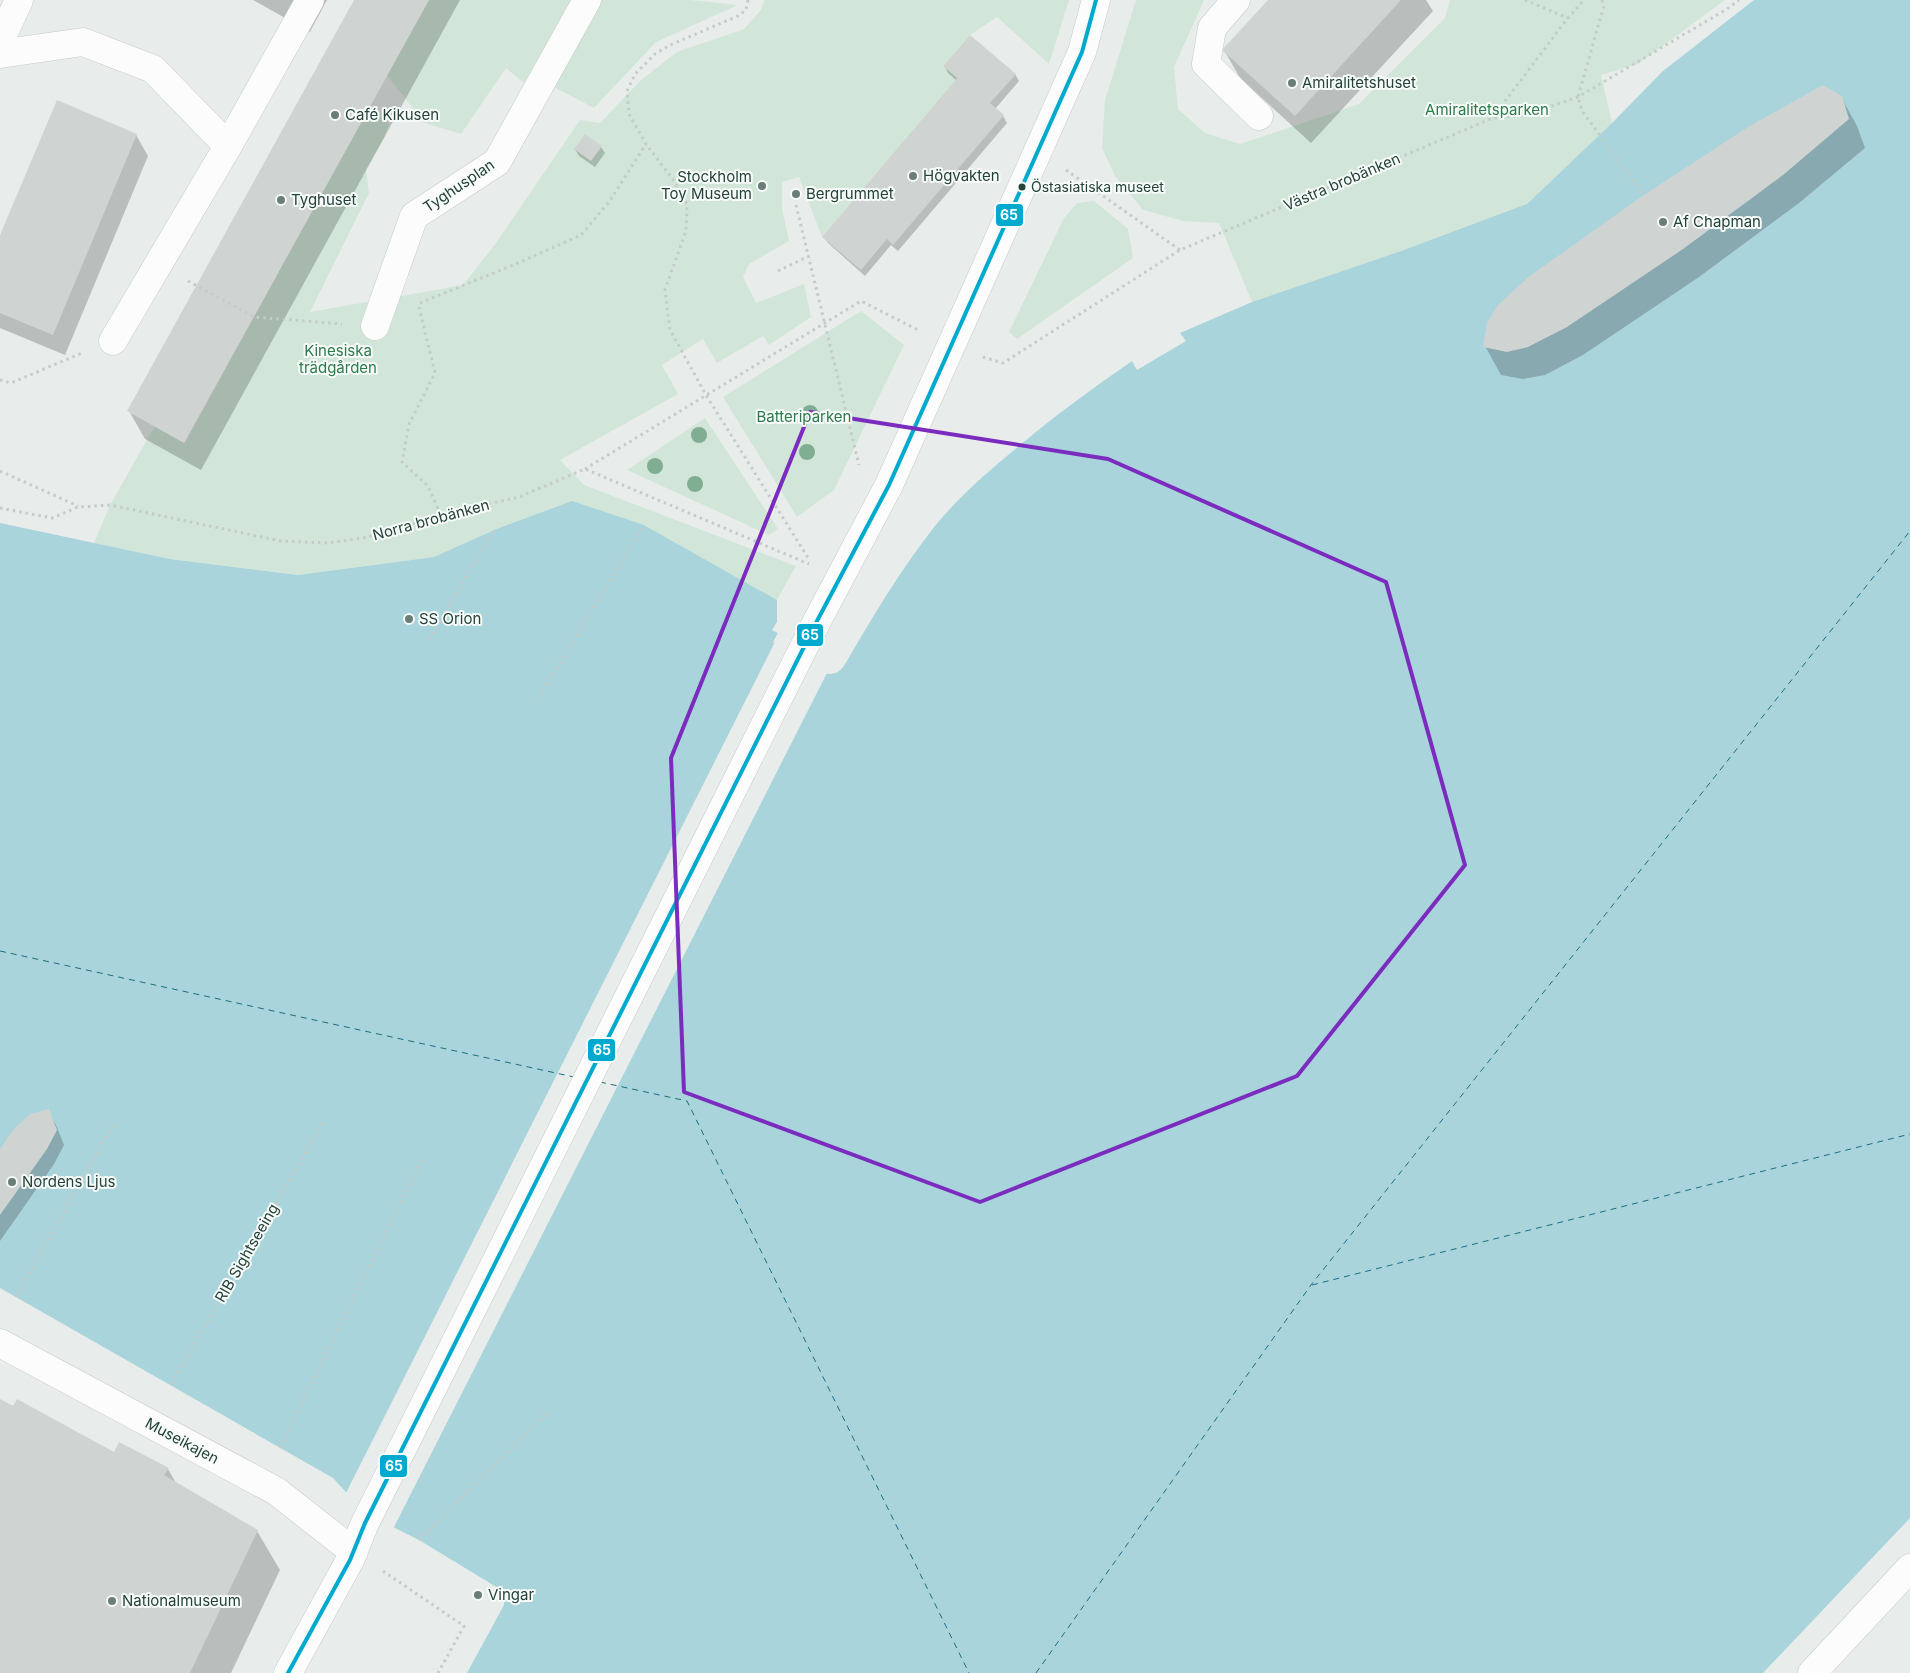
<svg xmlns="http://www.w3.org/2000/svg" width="1910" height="1673" font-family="Inter,sans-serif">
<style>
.green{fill:#d1e6d8}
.water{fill:#a9d4db}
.pier{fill:#e8edeb}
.shadow{fill:#0003}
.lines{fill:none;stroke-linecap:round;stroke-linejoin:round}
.ferry{stroke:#1c6f80;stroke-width:1;stroke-dasharray:6 5;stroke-linecap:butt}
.building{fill:#cfd4d2}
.minor-casing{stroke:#c5cac8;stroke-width:29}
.path{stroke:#c3ccca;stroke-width:3;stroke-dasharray:2.5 4;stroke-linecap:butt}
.minor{stroke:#fcfcfc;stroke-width:28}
.bus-1-casing{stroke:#f7fbf9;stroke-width:8}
.bus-1{stroke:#00a9ce;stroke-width:4}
.tree{fill:#81ae93}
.marked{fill:none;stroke:#7b2cbf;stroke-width:4;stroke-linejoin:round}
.poi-dot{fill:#697e78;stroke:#f7fbf9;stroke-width:2}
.bus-dot{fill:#24423a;stroke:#f7fbf9;stroke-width:2}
.labels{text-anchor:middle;stroke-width:4;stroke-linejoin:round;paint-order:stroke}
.bus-label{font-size:14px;fill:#24423a;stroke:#f7fbf9;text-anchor:start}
.poi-label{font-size:15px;fill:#24423a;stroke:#f7fbf9;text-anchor:start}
.park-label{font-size:15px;fill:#2d7a4b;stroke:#f7fbf9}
.street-label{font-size:15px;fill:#24423a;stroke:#f7fbf9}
.line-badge{stroke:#f7fbf9;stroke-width:2}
.badge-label{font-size:14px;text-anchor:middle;font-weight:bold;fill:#fff}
</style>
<rect width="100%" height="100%" fill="#e8edeb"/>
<path class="green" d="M429 0H570L569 5 524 83 506 68 461 134 424 123 387 75Z
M601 0H690L738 5 656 42 594 108 548 84Z
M764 0H1069L1049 64 997 17 970 35 943 66 957 78 822 237 799 177 782 182V209L789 241 749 264 743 277 756 303 804 284 811 317 769 345 763 336 717 363 703 339 662 365 678 394 560 460 584 485 796 566 777 600 644 525 494 530 434 557 298 575 170 559 94 543 110 505 155 426 185 443 365 115 381 113 389 124 382 142 366 169 369 193 310 312 463 285 496 243 580 120 600 123 640 81 677 52 744 29 761 10Z
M1136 0H1204L1174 67 1178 109 1205 133 1240 144 1359 104 1445 18 1450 0H1725L1638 64 1601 75 1612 123 1527 204 1401 251 1252 302 1219 223 1183 221 1143 210 1115 176 1102 148 1105 100Z
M1094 201 1128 229 1133 258 1017 339 1009 332 1064 218 1077 203Z
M861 311 904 345 834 490 797 517 723 397Z
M705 418 778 529 769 535 627 470Z"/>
<path class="water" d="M1754 0H1910V1518L1763 1673H467L504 1605V1595L498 1588 419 1540 385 1523 357 1504 333 1478 0 1288V523L170 559 298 575 434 557 494 530 572 501 644 525 777 600V622L772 630 778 633 773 642 828 674C836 674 839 672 844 666 872 618 900 570 935 526 959 496 990 470 1020 445 1056 415 1093 388 1132 361L1137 370 1186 341 1180 333 1252 302 1401 251 1527 204 1612 123 1663 71Z"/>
<path class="pier" d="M780 632 776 641 828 671 393 1529 355 1506 345 1495Z"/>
<path class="shadow" d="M253 0H327L310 32Z
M355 0H460L201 470 145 439 129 411Z
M1269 0H1426L1433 11 1311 143 1240 78 1224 50Z
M945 67 1015 74 1019 81 995 109 1003 116 1007 123 898 251 891 245 865 276 828 243 824 237 957 81 948 73Z
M1841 97 1857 126 1865 148 1799 203 1699 277 1583 355 1545 375 1523 379 1501 375 1485 346Z
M136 135 148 156 65 355 0 328V238Z
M601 147 605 153 595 167 579 156 575 149Z
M48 1111 56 1125 64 1145 54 1164 0 1241V1151Z
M0 1400 115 1453 168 1469 176 1483 257 1531 280 1570 231 1673H0Z"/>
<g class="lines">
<path class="ferry" d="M0 951 574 1077
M600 1082 687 1101 969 1673
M1312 1285 1910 1134
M1036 1673 1311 1285 1910 531"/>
</g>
<path class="building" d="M354 0H429L184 443 127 411Z
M1268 0H1401L1295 116 1222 50Z
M970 35 1016 74 990 103 1004 115 893 245 887 239 861 270 822 237 957 78 943 66Z
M1823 85 1842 96 1849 119 1783 175 1683 249 1567 327 1528 347 1507 352 1483 347 1487 323 1498 305 1531 275 1644 195 1748 127Z
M57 100 137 134 53 335 0 313V235Z
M585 134 602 146 591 161 574 149Z
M49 1109 57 1130 47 1149 0 1215V1149L13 1130 30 1114Z
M0 1399 13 1406 17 1399 114 1452 119 1442 169 1468 164 1475 258 1530 190 1673H0Z"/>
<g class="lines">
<g class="minor-casing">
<path id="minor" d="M1236 0 1212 28 1206 64 1259 116
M0 41 19 0
M0 54 83 42 153 69 228 146
M375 326 414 216 497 162 587 0
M113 341 228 146 310 0
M0 1343 276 1491 354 1552
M288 1673 350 1560 365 1523 817 621 889 485 1082 52 1096 0
M1812 1673 1910 1568"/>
</g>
<path class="path" d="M748 0 746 10 738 16 670 45 655 54 635 74 627 91 629 114 646 144 674 181 687 204 686 231 665 290 670 330 706 395 810 561
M1525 0 1568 18
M1602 0 1604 5 1578 97 1582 111 1644 195
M1493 117 1568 18 1584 0
M1066 170 1180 250
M796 205 859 465
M778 271 809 256
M188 281 254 317 342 324
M420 303 518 263 581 235 609 202 646 144
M419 307 435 373 409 424 402 462 428 486 441 516
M983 357 1003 363 1180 250 1493 118 1526 115 1578 97 1727 9 1739 0
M0 380 11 383 82 353
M585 469 861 301 920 331
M0 471 78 506
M0 508 52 518 78 507 110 505 281 541 328 543 363 538 458 511 519 497 585 469 809 564
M429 640 494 530
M539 697 644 525
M16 1297 113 1124
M171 1384 324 1121
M280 1448 422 1160
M419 1540 549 1411
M383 1571 464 1626 438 1673"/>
<use href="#minor" class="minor"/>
<g class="bus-1-casing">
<path id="bus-1" d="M288 1673 350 1560 365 1523 817 621 889 485 1082 52 1096 0"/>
</g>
<use href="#bus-1" class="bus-1"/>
</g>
<g class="tree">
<circle cx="810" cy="413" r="8"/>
<circle cx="699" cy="435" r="8"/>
<circle cx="807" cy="452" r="8"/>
<circle cx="655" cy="466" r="8"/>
<circle cx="695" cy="484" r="8"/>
</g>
<path class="marked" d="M810 412 1108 459 1386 582 1465 865 1297 1076 980 1202 684 1092 671 758Z"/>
<g class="poi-dot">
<circle cx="1292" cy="83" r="5"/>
<circle cx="335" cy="115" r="5"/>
<circle cx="913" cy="176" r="5"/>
<circle cx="762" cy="186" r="5"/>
<circle cx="796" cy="194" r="5"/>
<circle cx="281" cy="200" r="5"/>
<circle cx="1663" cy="222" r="5"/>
<circle cx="409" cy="619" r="5"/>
<circle cx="12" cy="1182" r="5"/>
<circle cx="478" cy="1595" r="5"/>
<circle cx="112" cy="1601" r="5"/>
</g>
<circle class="bus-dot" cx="1022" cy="187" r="4.5"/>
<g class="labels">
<g class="bus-label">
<text x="1031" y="192">Östasiatiska museet</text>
</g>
<g class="poi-label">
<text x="1302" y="88">Amiralitetshuset</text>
<text x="345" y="120">Café Kikusen</text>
<text x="923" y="181">Högvakten</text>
<text x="752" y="182" text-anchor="end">Stockholm<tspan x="752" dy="17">Toy Museum</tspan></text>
<text x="806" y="199">Bergrummet</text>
<text x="291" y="205">Tyghuset</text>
<text x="1673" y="227">Af Chapman</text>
<text x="419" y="624">SS Orion</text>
<text x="22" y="1187">Nordens Ljus</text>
<text x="488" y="1600">Vingar</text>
<text x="122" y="1606">Nationalmuseum</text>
</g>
<g class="park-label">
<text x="1487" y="115">Amiralitetsparken</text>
<text x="338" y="356">Kinesiska<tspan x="338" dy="17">trädgården</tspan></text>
<text x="804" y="422">Batteriparken</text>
</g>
<g class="street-label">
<text transform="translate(1342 182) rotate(-23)" y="5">Västra brobänken</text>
<text transform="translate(459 186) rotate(-34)" y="5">Tyghusplan</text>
<text transform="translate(431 520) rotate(-15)" y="5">Norra brobänken</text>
<text transform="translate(247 1253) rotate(-60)" y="5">RIB Sightseeing</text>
<text transform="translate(182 1441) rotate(28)" y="5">Museikajen</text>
</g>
</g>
<g class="line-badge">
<rect x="995" y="203" width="29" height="24" rx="5" fill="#00a9ce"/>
<rect x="796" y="623" width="28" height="24" rx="5" fill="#00a9ce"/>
<rect x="587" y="1038" width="29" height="24" rx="5" fill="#00a9ce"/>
<rect x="379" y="1454" width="29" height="24" rx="5" fill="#00a9ce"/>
</g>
<g class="badge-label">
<text x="1009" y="220">65</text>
<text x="810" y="640">65</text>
<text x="602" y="1055">65</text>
<text x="394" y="1471">65</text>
</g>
</svg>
